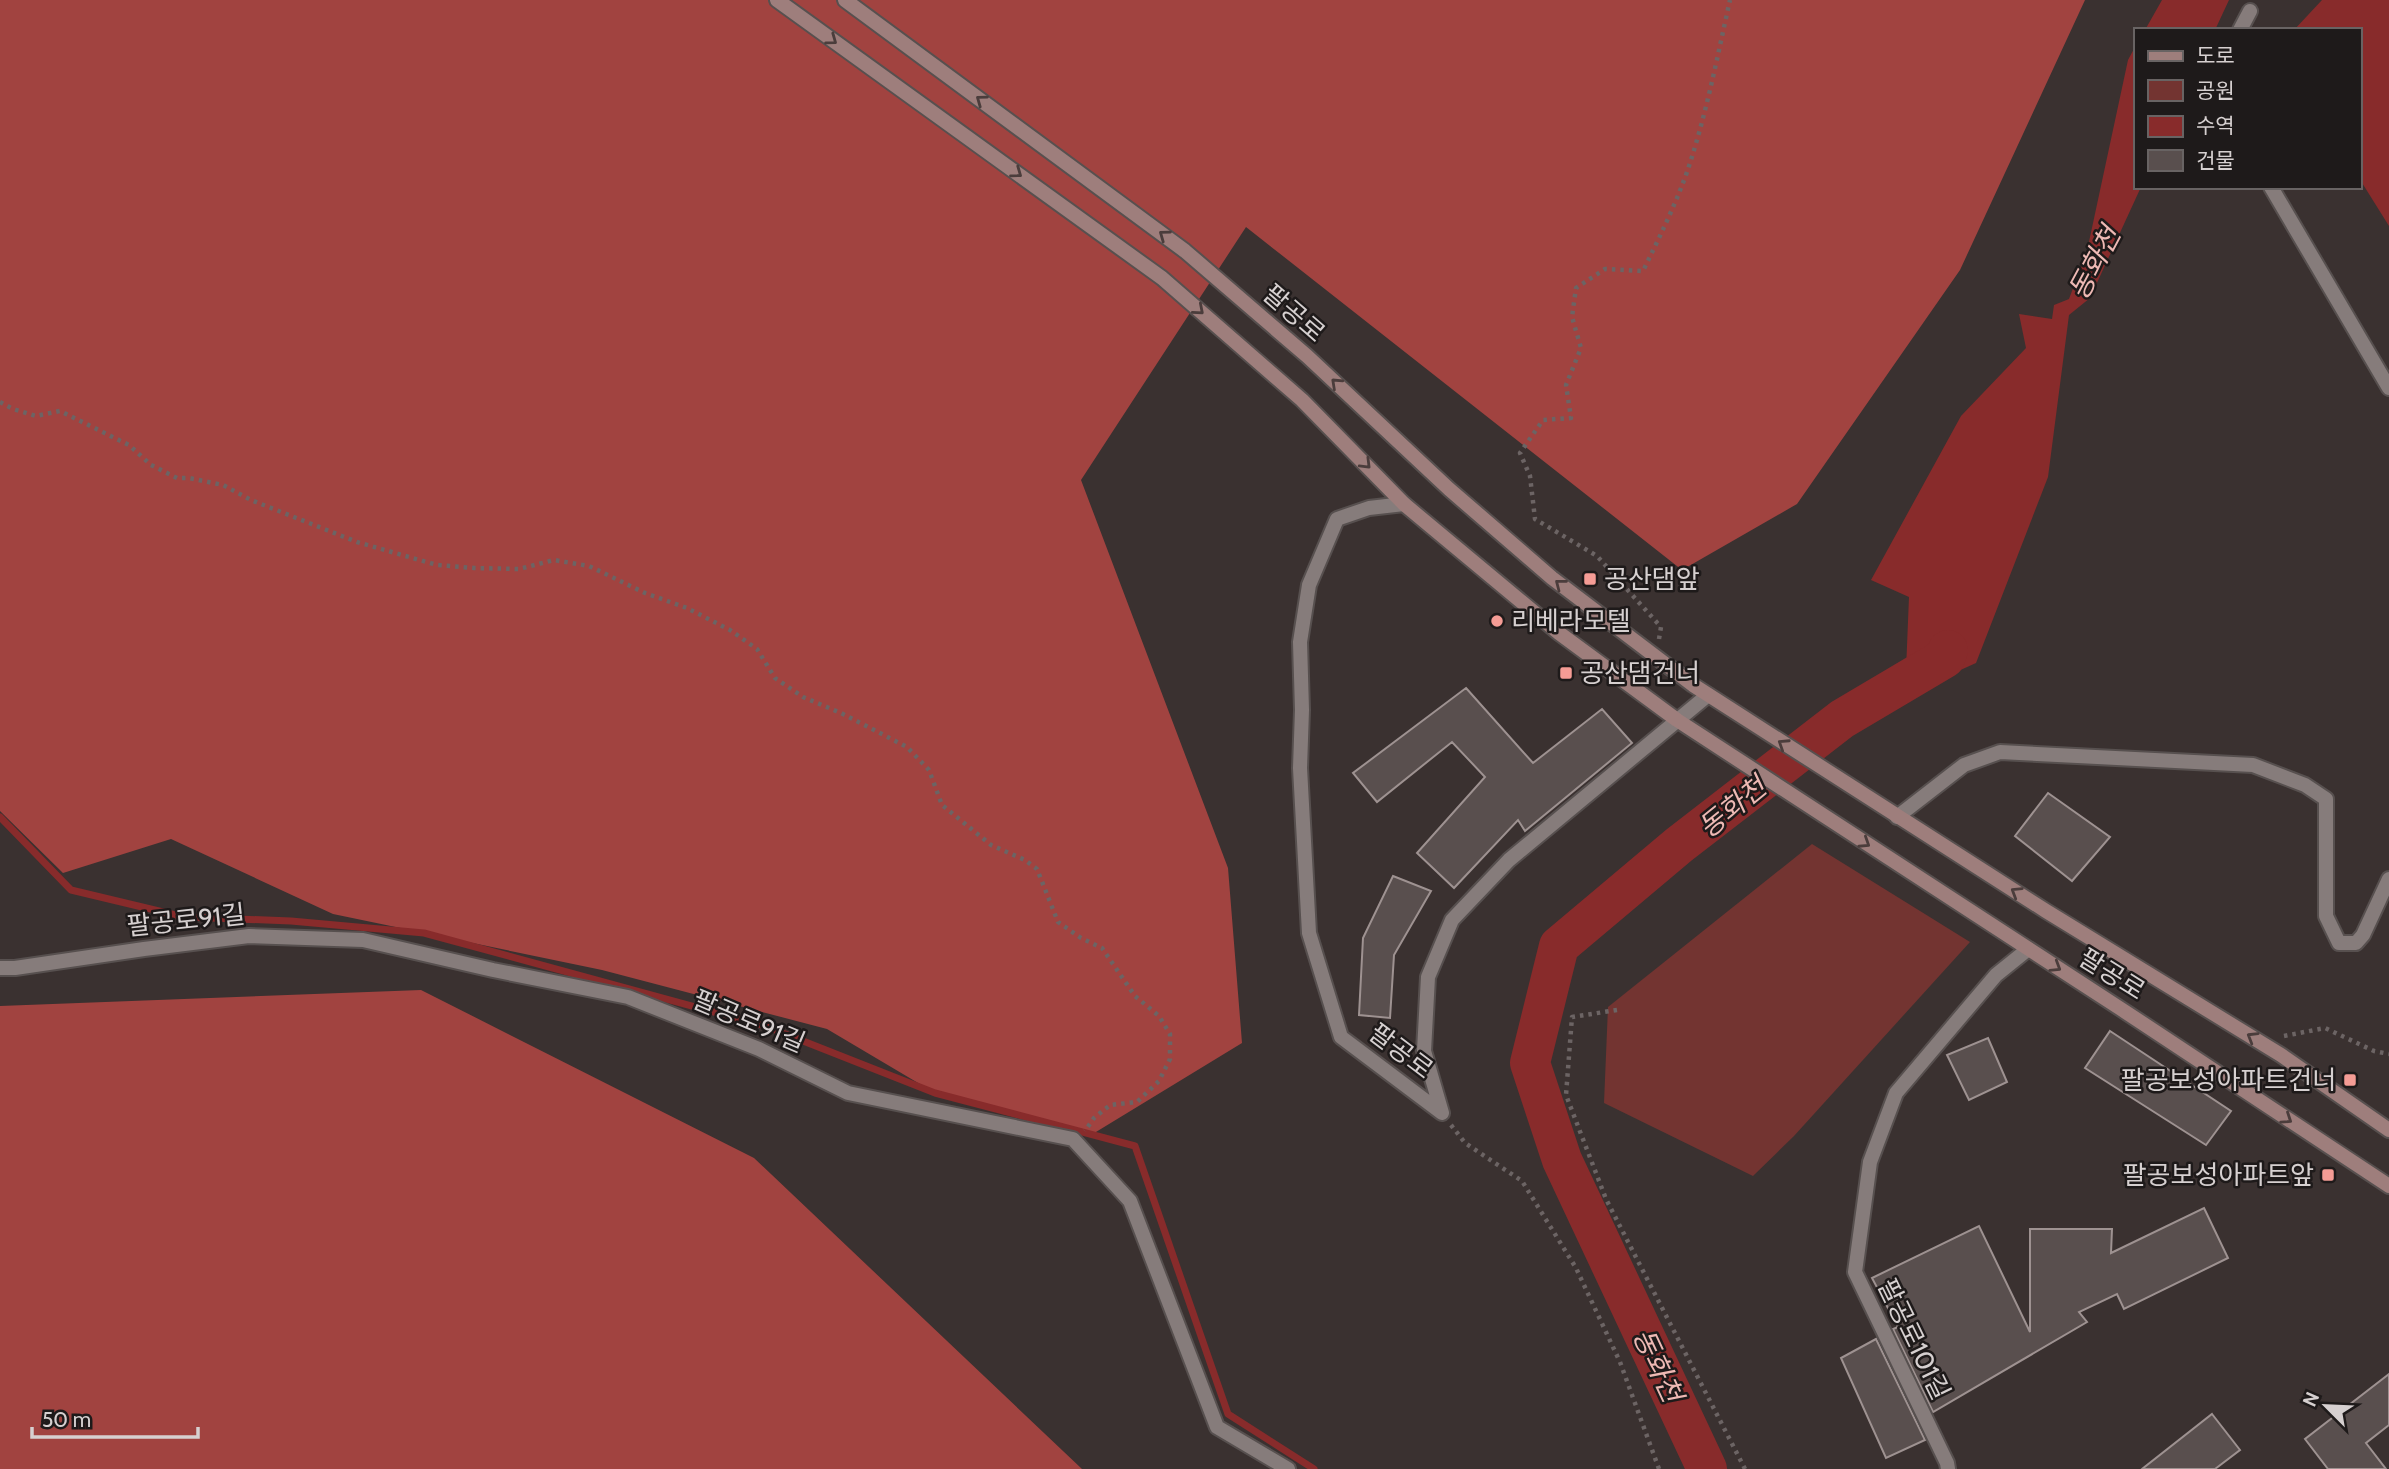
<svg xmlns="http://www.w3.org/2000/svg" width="2389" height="1469" font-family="Cabin,'Noto Sans KR',sans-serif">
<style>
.green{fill:#733431}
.forest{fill:#a14340}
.water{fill:#882b2b}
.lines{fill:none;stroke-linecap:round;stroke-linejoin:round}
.stream{stroke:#882b2b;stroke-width:7}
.river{stroke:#882b2b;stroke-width:40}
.building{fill:#594f4e;stroke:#9e9291;stroke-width:2}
.minor-casing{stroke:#57504f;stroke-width:18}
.secondary-casing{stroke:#57504f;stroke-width:18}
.path{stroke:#6c6464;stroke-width:4.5;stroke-dasharray:3.5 5;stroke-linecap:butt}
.minor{stroke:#867c7b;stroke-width:14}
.secondary{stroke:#9e7e7c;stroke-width:14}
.oneway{stroke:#4b3d3c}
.poi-dot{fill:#f59c95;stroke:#1e1a1a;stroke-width:2.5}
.labels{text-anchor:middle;stroke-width:5;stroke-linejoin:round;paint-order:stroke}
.street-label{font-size:26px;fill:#d6d0d0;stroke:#1e1a1a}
.poi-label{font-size:26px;fill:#d6d0d0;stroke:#1e1a1a;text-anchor:start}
.water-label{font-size:28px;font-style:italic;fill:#eeb9b4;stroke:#1e1a1a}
</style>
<rect width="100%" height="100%" fill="#3a3130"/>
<path class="green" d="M1812 844 1970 942 1794 1136 1753 1176 1604 1103 1608 1007Z"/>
<path class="forest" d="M0 0H2085L1960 270 1797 504 1682 570 1246 227 1081 480 1228 868 1242 1043 1091 1135 935 1093 827 1029 602 970 333 914 171 839 63 873 0 811Z
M421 990 754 1158 1082 1469H0V1006Z"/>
<path class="water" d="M2162 0H2229L2215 30H2145Z
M2322 0H2389V226L2359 178V30H2294Z
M2135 47V187H2141L2090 298 2069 315 2048 477 1976 663 1905 695 1909 597 1871 580 1961 416 2026 348 2019 314 2052 319 2054 305 2069 299 2087 251 2128 60Z"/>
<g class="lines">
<path class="stream" d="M0 817 71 890 184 917 291 921 424 933 765 1026 935 1093 1135 1146 1228 1414 1314 1469"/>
<path class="river" d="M1707 1469 1562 1160 1530 1063 1559 946 1679 845 1842 719 1945 658 1948 650"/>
</g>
<path class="building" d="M1466 688 1533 763 1602 709 1632 743 1525 831 1518 820 1454 888 1417 853 1485 777 1452 742 1377 802 1353 773Z
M2048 793 2110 837 2072 881 2015 836Z
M1393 876 1431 891 1394 955 1390 1018 1359 1015 1363 938Z
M2110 1031 2231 1111 2206 1145 2085 1068Z
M1988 1038 2007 1082 1969 1100 1947 1055Z
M2204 1208 2228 1258 2124 1309 2117 1294 2079 1312 2087 1322 1933 1412 1893 1329 1898 1327 1872 1278 1979 1226 2030 1332V1229H2112L2111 1253Z
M1876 1339 1925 1440 1886 1458 1841 1358Z
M2389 1374V1425L2366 1443 2386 1469H2328L2305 1439Z
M2212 1414 2240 1450 2215 1469H2142Z"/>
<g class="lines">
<g class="minor-casing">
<path id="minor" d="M2240 30 2250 11
M2271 187 2389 388
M1404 504 1369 508 1337 519 1309 585 1300 642 1302 710 1300 768 1309 933 1341 1037 1442 1113 1424 1051 1428 977 1452 920 1509 860 1708 695
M1897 817 1964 765 2000 752 2253 765 2305 785 2326 799V916L2339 943H2356L2363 935 2389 879
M0 968H15L144 949 249 936 363 940 493 970 628 997 759 1049 848 1093 1073 1139 1130 1201 1217 1427 1288 1469
M1948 1469 1947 1463 1855 1272 1870 1162 1896 1093 1996 975 2027 950"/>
</g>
<g class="secondary-casing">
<path id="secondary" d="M777 0 1162 278 1302 400 1404 504 1559 633 1677 720 2121 1009 2389 1186
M845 0 1185 251 1307 356 1449 489 1552 578 1693 685 2046 911 2281 1055 2389 1130"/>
</g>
<path class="path" d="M0 402 13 409 36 416 60 411 129 445 151 465 177 478H189L223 485 251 500 357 542 409 557 437 565 474 568 519 569 554 560 589 566 645 593 687 608 730 630 757 649 775 678 803 697 841 713 907 747 929 770 942 805 991 845 1025 860 1037 869 1058 922 1081 938 1102 948 1135 996 1159 1016 1170 1034V1059L1159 1081 1137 1102 1110 1105 1094 1118 1085 1131
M1659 639 1661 627 1597 556 1535 519 1530 476 1520 453 1543 420 1571 418 1566 385 1581 348 1572 317 1576 288 1605 269 1643 271C1659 238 1675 206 1687 172 1706 116 1717 58 1730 0
M1617 1010 1572 1017 1566 1095 1606 1199 1745 1469
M2284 1036 2325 1028 2374 1051 2389 1054
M1451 1125 1465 1143 1522 1181 1576 1268 1620 1362 1659 1469"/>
<use href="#minor" class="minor"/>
<use href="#secondary" class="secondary"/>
</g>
<defs><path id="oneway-chevron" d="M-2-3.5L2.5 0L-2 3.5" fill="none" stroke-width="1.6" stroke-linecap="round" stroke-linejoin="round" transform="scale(1.75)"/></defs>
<g class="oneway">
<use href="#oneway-chevron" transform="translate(832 40) rotate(36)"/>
<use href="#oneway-chevron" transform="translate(981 100) rotate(-144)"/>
<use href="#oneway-chevron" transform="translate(1017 173) rotate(36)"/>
<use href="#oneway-chevron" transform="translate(1164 235) rotate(-144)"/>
<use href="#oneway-chevron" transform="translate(1199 310) rotate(41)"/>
<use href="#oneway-chevron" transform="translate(1336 383) rotate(-137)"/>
<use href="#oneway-chevron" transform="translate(1366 464) rotate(45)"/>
<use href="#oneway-chevron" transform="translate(1560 584) rotate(-142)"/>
<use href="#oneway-chevron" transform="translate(1783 744) rotate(-147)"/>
<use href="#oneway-chevron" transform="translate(1865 843) rotate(33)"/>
<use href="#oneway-chevron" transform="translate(2016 892) rotate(-148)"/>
<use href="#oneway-chevron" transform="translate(2056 967) rotate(32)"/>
<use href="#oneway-chevron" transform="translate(2252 1037) rotate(-149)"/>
<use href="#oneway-chevron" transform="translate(2287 1119) rotate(34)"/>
</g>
<g class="poi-dot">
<rect x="1583" y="572" width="14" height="14" rx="3.5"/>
<circle cx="1497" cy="621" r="7"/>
<rect x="1559" y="666" width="14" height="14" rx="3.5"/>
<rect x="2343" y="1073" width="14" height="14" rx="3.5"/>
<rect x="2321" y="1168" width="14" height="14" rx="3.5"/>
</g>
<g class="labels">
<g class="street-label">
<text transform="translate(1294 313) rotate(41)" y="9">팔공로</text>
<text transform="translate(186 920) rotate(-6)" y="9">팔공로91길</text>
<text transform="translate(2112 974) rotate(32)" y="9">팔공로</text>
<text transform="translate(749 1021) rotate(23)" y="9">팔공로91길</text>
<text transform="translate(1401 1051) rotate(37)" y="9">팔공로</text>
<text transform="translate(1914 1339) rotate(64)" y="9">팔공로101길</text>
</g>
<g class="poi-label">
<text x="1604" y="588">공산댐앞</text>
<text x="1511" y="630">리베라모텔</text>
<text x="1580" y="682">공산댐건너</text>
<text x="2336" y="1089" text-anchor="end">팔공보성아파트건너</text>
<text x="2314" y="1184" text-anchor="end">팔공보성아파트앞</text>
</g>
<g class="water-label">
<text transform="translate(2094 263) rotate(-62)" y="10">동화천</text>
<text transform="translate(1732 807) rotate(-39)" y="10">동화천</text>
<text transform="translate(1658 1365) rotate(65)" y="10">동화천</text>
</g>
</g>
<rect x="2134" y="28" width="228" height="161" fill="#1e1a1a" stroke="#686363" stroke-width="2"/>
<rect x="2148" y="51" width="35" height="10" fill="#9e7e7c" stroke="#686363" stroke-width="2"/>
<text x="2196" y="63" font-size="21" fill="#d6d0d0">도로</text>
<rect x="2148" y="80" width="35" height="21" fill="#733431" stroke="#686363" stroke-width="2"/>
<text x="2196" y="98" font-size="21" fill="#d6d0d0">공원</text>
<rect x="2148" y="116" width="35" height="21" fill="#882b2b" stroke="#686363" stroke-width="2"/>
<text x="2196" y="133" font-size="21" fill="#d6d0d0">수역</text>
<rect x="2148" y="150" width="35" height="21" fill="#594f4e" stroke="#686363" stroke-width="2"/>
<text x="2196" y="168" font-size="21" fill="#d6d0d0">건물</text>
<g transform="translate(2326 1406) rotate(294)" stroke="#1e1a1a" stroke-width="5" paint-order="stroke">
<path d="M0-5L12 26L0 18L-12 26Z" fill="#d6d0d0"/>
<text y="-10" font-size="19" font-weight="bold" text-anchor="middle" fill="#d6d0d0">N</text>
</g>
<path d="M32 1427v10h166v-10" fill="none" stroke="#d6d0d0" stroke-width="3.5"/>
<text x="42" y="1427" font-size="21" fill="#d6d0d0" stroke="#1e1a1a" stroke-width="5" paint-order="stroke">50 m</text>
</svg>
